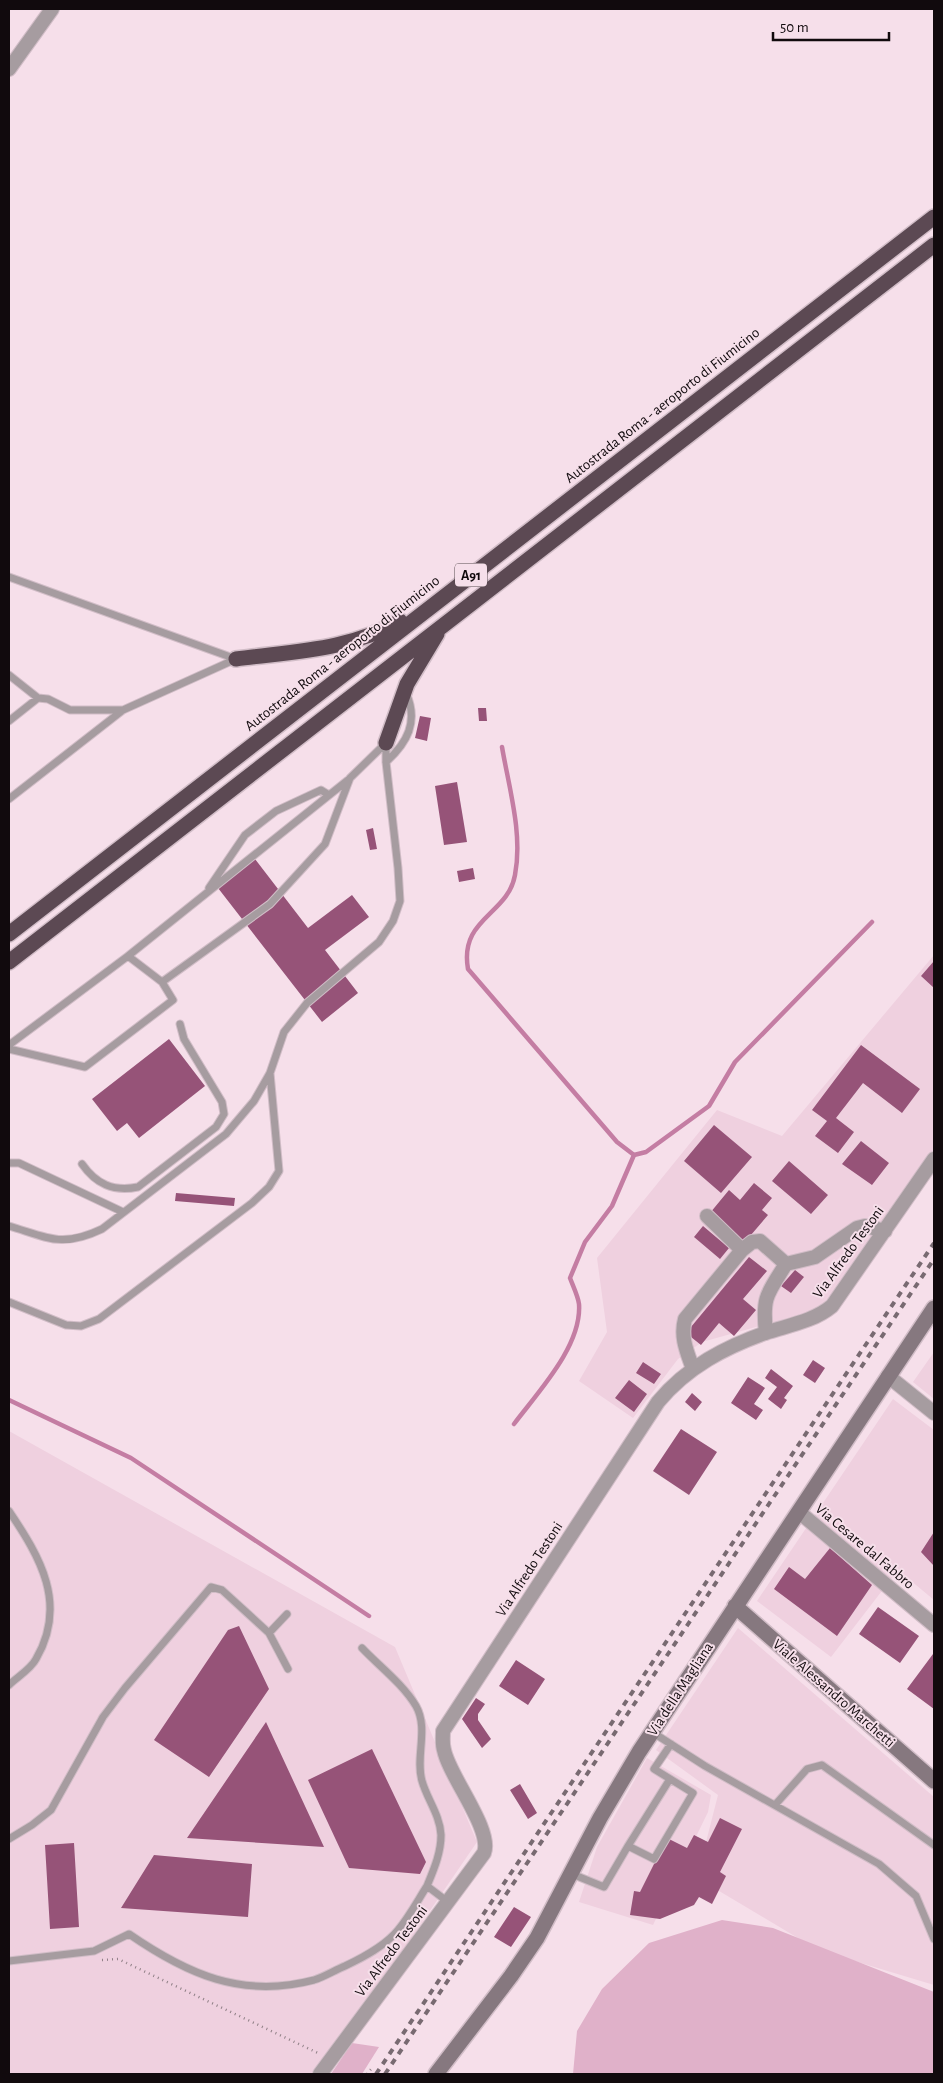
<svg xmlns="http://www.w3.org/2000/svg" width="943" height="2083" font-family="'Alegreya Sans',sans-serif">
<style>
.built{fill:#efd0df}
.green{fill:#e0b1c9}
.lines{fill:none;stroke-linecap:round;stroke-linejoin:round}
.stream{stroke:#c47da3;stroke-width:4.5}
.building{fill:#965378}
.lane-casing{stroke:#d1bdc7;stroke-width:9}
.street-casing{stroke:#d1bdc7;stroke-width:16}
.secondary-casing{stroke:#d1bdc7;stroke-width:18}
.highway-casing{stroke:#d1bdc7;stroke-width:18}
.path{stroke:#908087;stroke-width:2.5;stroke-dasharray:1 4;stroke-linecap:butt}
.lane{stroke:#a69ca0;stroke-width:7}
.street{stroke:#a69ca0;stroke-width:14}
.secondary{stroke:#86787f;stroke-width:15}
.highway{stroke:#5c4953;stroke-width:15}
.rail{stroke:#786a71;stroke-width:4;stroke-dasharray:6 6;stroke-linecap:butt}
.labels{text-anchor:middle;stroke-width:4;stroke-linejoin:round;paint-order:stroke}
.shield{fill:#f6dfea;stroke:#564a4f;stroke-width:1}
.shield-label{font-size:14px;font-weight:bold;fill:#110a0d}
.street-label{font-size:15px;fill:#110a0d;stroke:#f6dfea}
</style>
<rect width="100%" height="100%" fill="#f6dfea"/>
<path class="built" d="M934 955V1149L834 1293 823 1303 806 1313 702 1342 678 1359 633 1418 579 1381 607 1332 597 1258 717 1110 782 1136Z
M934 1352V1399L913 1382Z
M893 1399 934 1430V1600L898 1570 831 1657 757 1601Z
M9 1431 395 1647 477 1842 318 2074H9Z
M738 1628 934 1797V1985L818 1950 694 1876 705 1846 718 1795 656 1750Z
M647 1758 711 1795 708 1812 653 1925 579 1902 597 1847Z"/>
<path class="green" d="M722 1920 773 1928 934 1992V2074H573L577 2031 602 1989 649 1943Z
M352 2043 379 2047 362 2074H331Z"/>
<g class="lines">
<path class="stream" d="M502 747C509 788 523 834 515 875 508 915 459 918 468 969L617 1142 634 1155 646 1152 709 1106 735 1062 872 922
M9 1400 131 1458 369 1616
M514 1424C538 1392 582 1346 579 1304 578 1296 573 1286 570 1278L585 1242 612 1206 634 1155"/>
</g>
<path class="building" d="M478 708H486L487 721H479Z
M420 716 431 718 427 741 415 738Z
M457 782 467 842 444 845 435 786Z
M373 828 377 849 370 850 366 830Z
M255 859 308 928 352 895 369 917 325 950 358 993 322 1022 218 888Z
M473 868 475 879 459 882 457 871Z
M934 961V988L921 976Z
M169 1039 205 1086 139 1138 127 1123 117 1131 92 1099Z
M861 1045 920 1089 902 1113 863 1083 836 1118 854 1132 838 1153 815 1136 827 1121 812 1110Z
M714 1125 752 1157 721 1193 684 1161Z
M861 1141 889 1163 872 1185 842 1164Z
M789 1161 828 1195 811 1214 772 1181Z
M754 1183 772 1198 762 1210 768 1215 745 1242 710 1213 729 1190 740 1200Z
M176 1193 235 1198 234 1206 175 1201Z
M703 1226 729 1248 720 1259 694 1237Z
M749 1257 767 1271 743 1299 756 1310 734 1336 719 1323 701 1345 686 1333Z
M795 1270 804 1277 791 1293 781 1286Z
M813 1360 825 1368 815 1383 803 1375Z
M643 1362 661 1374 654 1384 636 1373Z
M771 1369 793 1386 784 1398 787 1400 781 1409 768 1399 777 1387 765 1378Z
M748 1377 765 1388 754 1404 763 1410 756 1420 731 1403Z
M629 1380 647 1394 634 1412 615 1398Z
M692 1393 702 1402 695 1411 685 1402Z
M681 1429 717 1452 689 1495 653 1471Z
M934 1532V1566L921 1552Z
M830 1548 872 1585 837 1636 774 1589 789 1567 805 1579Z
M878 1607 919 1636 900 1663 859 1634Z
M239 1626 269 1689 209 1777 154 1740 228 1630Z
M933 1654 934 1655V1709L907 1689Z
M516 1660 545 1679 528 1705 499 1686Z
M476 1698 485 1704 478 1714V1720L491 1739 482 1748 462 1719Z
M266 1722 324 1847 187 1838Z
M372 1749 426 1862 420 1874 349 1868 308 1780Z
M520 1784 537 1813 528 1819 510 1790Z
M720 1818 742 1829 720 1872 726 1876 712 1904 699 1897 694 1905 660 1919 630 1915 634 1891 640 1892 667 1838 687 1848 694 1835 708 1842Z
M74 1843 79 1927 50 1929 45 1845Z
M154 1855 252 1864 248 1917 121 1908Z
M514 1907 531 1917 511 1947 494 1937Z"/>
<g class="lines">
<g class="lane-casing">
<path id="lane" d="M9 577 236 659
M9 675 38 698
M9 721 38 698 48 699 70 710H123
M386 762C407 743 419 722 406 693
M9 799 123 710 236 659
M209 888 245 835 276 811 321 790 329 795
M128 956 348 780
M162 982 270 904 325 844 350 778 386 743
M9 1045 128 956 162 982 173 1000 85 1067 9 1049
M9 1163H19L123 1212
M82 1164C96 1184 113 1192 138 1187L216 1127 224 1114 222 1102 184 1039 180 1024
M9 1226C49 1238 62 1248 102 1229L226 1134 254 1101 270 1073 284 1032 307 1003 379 942 393 921 400 901 398 868 386 762V743
M9 1302 66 1325 81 1326 99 1319 252 1203 269 1187 279 1171 270 1073
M9 1511C40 1557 68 1604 36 1659 31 1669 17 1677 9 1685
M269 1633 287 1614
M362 1648C379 1666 403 1684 416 1706 429 1729 415 1757 422 1781 427 1799 440 1815 441 1835 441 1853 434 1869 427 1886L448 1902
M652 1732 705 1766 879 1864 916 1896 934 1939
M670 1779 628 1846 654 1859 693 1793 654 1769 671 1744
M775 1805 807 1769 822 1765 934 1845
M9 1839 32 1825 51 1810 103 1717 125 1688 211 1587 222 1590 269 1633 288 1669
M572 1874 604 1887 628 1846
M9 1961 94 1951 129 1934C187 1974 242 1999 314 1980 324 1977 335 1970 345 1966 364 1957 385 1946 398 1930 409 1917 418 1900 427 1886"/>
</g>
<g class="street-casing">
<path id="street" d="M9 69 52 9
M707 1216 742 1250
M766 1333C762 1297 767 1294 786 1264
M693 1369C687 1352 680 1337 685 1319L742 1250 752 1242 760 1241 786 1264 815 1257 857 1228 865 1226 885 1231
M888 1376 934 1413
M799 1512 934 1625
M320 2074 484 1853C493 1830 449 1776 444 1750 442 1744 443 1737 443 1731L658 1402C687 1367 725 1347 768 1332 790 1325 814 1321 832 1306L934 1159"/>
</g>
<g class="secondary-casing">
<path id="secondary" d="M735 1606 934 1781
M436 2074 511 1976 537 1938 600 1818 639 1752 934 1308"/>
</g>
<g class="highway-casing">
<path id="highway" d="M236 659C295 651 347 651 400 621
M386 743 407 684 437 634
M9 934 934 217
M9 962 934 245"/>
</g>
<path class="path" d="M102 1960 118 1959 318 2053
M367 2074 372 2068"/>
<use href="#lane" class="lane"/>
<use href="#street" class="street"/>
<use href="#secondary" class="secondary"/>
<use href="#highway" class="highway"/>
<path class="rail" d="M376 2074 934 1243
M385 2074 934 1259"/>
</g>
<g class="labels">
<rect class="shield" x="455" y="563.5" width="32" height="23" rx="4"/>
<g class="shield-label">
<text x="471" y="580">A91</text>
</g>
<g class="street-label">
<text transform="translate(662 405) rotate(-38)" y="5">Autostrada Roma - aeroporto di Fiumicino</text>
<text transform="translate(342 653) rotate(-38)" y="5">Autostrada Roma - aeroporto di Fiumicino</text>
<text transform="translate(848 1252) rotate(-54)" y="5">Via Alfredo Testoni</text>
<text transform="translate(865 1546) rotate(40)" y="5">Via Cesare dal Fabbro</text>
<text transform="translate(529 1569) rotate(-57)" y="5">Via Alfredo Testoni</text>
<text transform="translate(680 1689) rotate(-57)" y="5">Via della Magliana</text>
<text transform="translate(834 1693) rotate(41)" y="5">Viale Alessandro Marchetti</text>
<text transform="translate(391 1951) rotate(-53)" y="5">Via Alfredo Testoni</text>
</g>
</g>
<rect width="943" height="2083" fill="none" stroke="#110a0d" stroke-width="20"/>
<path d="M773 32v8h116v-8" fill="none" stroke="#110a0d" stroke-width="2.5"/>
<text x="780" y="32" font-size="15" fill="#110a0d" stroke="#f6dfea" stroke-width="4" paint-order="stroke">50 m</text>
</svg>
